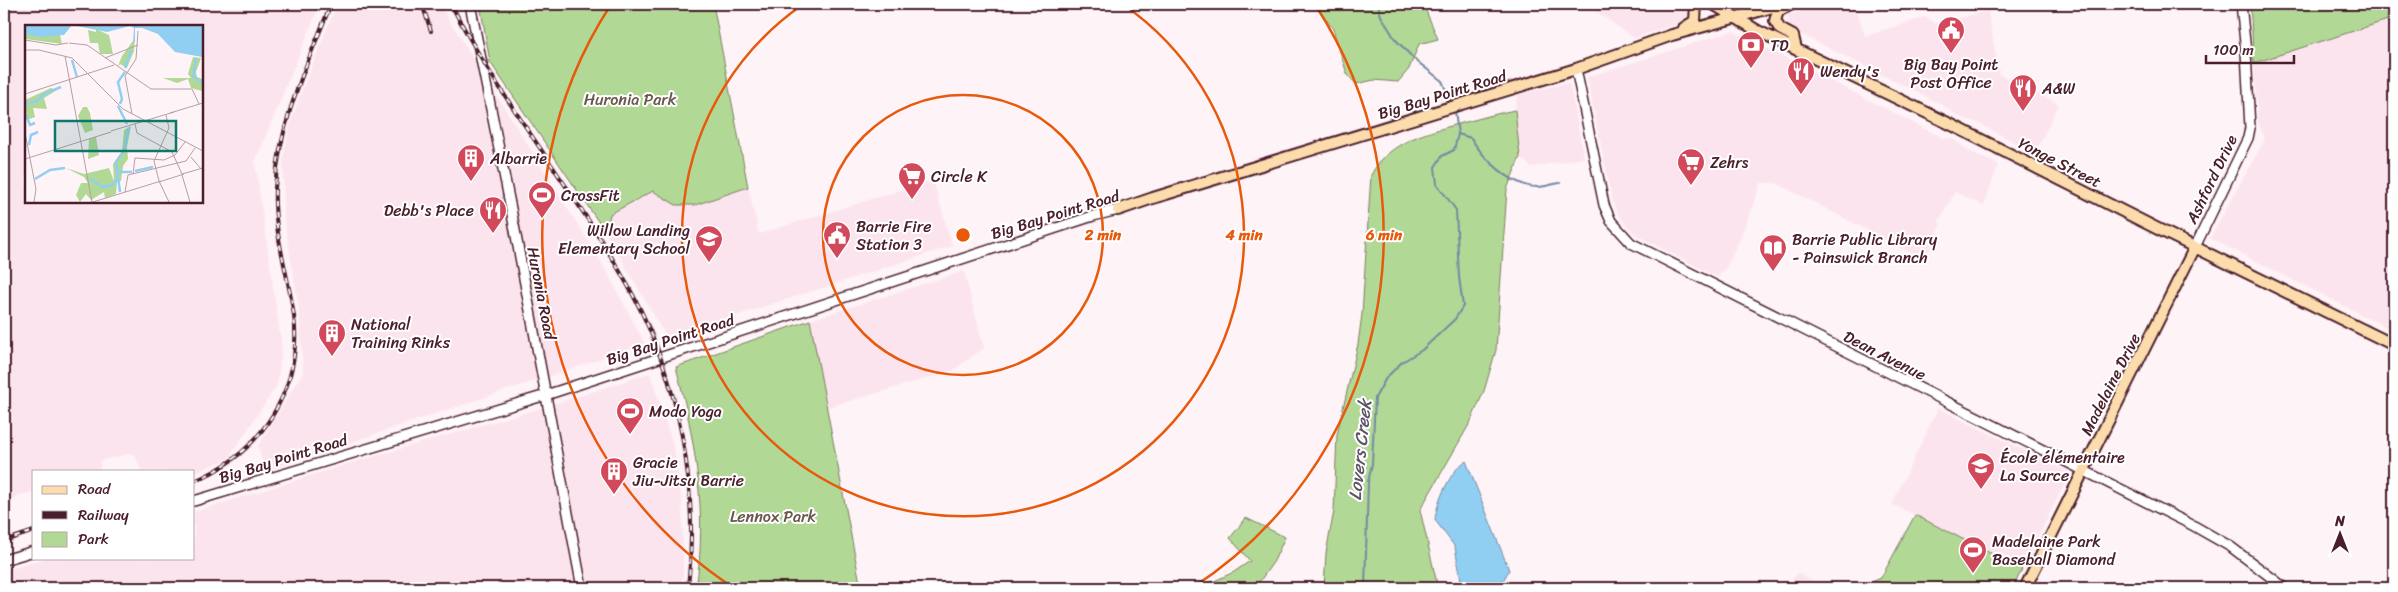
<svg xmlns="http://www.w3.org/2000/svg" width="2398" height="592" font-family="Sriracha,sans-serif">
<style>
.built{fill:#fce4ee;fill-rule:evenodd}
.green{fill:#b1d995;stroke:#7e7c60}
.water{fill:#91cff2;stroke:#7589a2}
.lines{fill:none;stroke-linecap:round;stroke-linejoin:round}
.stream{stroke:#7589a2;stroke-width:2}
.secondary-casing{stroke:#4a1f2b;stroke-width:12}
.primary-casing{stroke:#4a1f2b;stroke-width:14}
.secondary{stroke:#fff;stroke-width:9}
.primary{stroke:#fcdcac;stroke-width:10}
.rail-casing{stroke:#4a1f2b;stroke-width:4}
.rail{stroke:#fff;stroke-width:2;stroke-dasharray:5.5;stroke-linecap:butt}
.ring{fill:none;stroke:#e8590c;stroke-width:2.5}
.labels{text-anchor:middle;stroke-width:4;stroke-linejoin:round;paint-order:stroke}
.poi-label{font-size:16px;fill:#4a1f2b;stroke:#fff;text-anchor:start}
.street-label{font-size:16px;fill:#4a1f2b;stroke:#fff}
.park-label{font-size:16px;fill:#69574b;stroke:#fff}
.water-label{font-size:18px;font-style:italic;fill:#5f5467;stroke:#fff}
.inset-river{fill:none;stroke:#91cff2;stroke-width:2.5}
.inset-road{fill:none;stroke:#b69ea5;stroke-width:1}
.view{fill:#0f766e;fill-opacity:0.15;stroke:#0f766e;stroke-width:2.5}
.inset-edge{fill:none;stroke:#4a1f2b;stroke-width:2.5}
.centre{fill:#e8590c;stroke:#fff;stroke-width:2.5}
.ring-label{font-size:15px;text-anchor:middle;font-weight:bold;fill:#e8590c;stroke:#fff;stroke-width:4;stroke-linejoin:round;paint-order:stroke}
</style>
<rect width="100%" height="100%" fill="#fef3f7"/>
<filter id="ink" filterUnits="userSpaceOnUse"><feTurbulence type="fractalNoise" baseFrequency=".02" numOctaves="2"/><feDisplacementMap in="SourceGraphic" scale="10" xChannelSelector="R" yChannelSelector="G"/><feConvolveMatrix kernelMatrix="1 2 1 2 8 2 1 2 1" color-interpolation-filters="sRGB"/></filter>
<g filter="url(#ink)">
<path class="built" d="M4 4H320L255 162 282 348 277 385 228 459 194 473V471H142L134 453 100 461V471H34V492L18 495 4 507ZM26 26H201V201H26Z
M337 4H439L602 263 645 344 265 471 258 446 303 372 299 308 284 218 283 159 289 128 301 93Z
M1585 4H1686L1691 13 1683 22 1634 38Z
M1822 4H1855L1865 36 1926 17 1937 24 1988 11 1999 74 2059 104 2035 153 1978 123 1958 116 1942 105 1789 28 1788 15Z
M2394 18V331L2210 238 2265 139 2258 122 2254 63Z
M1733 31 1945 139 1949 138 1958 142 1967 150 1998 165 1984 206 1955 192 1939 221 1940 227 1925 260 1776 183H1761L1739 241 1724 271 1717 277 1636 235 1622 220 1613 204 1587 77Z
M1567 83 1570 85 1584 158 1531 167 1520 157 1515 110 1517 95Z
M933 180 952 246 667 338 606 233 610 214 653 191 676 205H695L748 187 759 234Z
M964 271 984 348 952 371 826 408 810 320Z
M650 373 674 448 682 502 683 575 680 588H4V571L46 558H194V512L354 462 558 403Z
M1938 408 2070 473 2022 569 1892 504Z
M1798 573 1822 587 1841 588H1786Z"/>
<path class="green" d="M480 4H713L748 187 695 205H676L653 191 610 214 606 233 490 62Z
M1315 4H1423L1438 39 1419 44 1409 69 1398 82 1374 80 1356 84 1347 74 1333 29Z
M2250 4H2394V18L2254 63Z
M1515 110 1520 157 1507 189 1496 350 1484 391 1470 423 1420 510 1438 588H1324L1326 553 1334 511 1337 434 1358 344 1362 314 1371 175C1390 139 1430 132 1466 122 1482 118 1498 113 1515 110Z
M810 320 861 588H696C708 515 695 438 676 367Z
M1915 515 2022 569 2013 588H1858L1881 578Z
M1246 518 1285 537 1274 561 1255 588H1199L1234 572 1250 561 1230 538Z"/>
<path class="water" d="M1466 461 1509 570 1503 581 1477 587 1461 580 1455 547 1435 520C1436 503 1451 469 1466 461Z"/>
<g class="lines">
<path class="stream" d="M1378 4 1381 16 1395 39 1414 59 1442 81 1452 104
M1458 134 1471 138C1482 157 1512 187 1537 187 1544 187 1552 184 1560 183
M1365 588 1368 482 1372 464 1375 398 1386 378 1402 362 1422 350 1455 319 1463 306 1459 277 1456 210 1437 184 1435 167 1442 156 1454 150 1458 134 1455 111"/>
<g class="secondary-casing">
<path id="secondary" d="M470 4 511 209 582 588
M1576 69 1604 205 1611 221 1631 243 2194 526 2231 547 2285 588
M2195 247 2248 138 2250 128 2246 52 2241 4
M194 501 546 395 1093 216 1118 210
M4 560 34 551"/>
</g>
<g class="primary-casing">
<path id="primary" d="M1713 4 1758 31 1952 125 2156 228 2394 345
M1792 4 1778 11 1775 21 1780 29 1793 36 1796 49
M1684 28 1695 21 1696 4
M1118 210 1153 198 1576 69 1672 35 1784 4
M2025 588 2195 247"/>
</g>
<use href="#secondary" class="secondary"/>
<use href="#primary" class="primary"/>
<g class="rail-casing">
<path id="rail" d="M422 4 431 31
M451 4C503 106 579 194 633 295 680 384 699 488 688 588
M194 481C261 454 303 388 294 316 288 273 273 232 275 188 279 122 307 64 331 4
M4 541 34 531"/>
</g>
<use href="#rail" class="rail"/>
</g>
</g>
<g class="ring">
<circle cx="963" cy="235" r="140"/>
<path d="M1124 5A281 281 0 1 1 802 5"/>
<path d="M734 588A421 421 0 0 1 610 6M1316 6A421 421 0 0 1 1192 588"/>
</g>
<defs>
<g id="civic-pin" transform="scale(1.4375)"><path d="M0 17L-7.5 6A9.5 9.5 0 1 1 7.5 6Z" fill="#d1495b" stroke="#fff"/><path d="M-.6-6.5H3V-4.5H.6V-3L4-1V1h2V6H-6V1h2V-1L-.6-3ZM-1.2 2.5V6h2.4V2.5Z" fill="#fff"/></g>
<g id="bank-pin" transform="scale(1.4375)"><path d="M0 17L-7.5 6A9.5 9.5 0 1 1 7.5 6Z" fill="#d1495b" stroke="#fff"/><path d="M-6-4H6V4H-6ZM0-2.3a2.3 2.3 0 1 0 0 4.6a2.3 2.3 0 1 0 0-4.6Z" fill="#fff"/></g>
<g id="restaurant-pin" transform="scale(1.4375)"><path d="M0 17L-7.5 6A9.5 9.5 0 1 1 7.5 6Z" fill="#d1495b" stroke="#fff"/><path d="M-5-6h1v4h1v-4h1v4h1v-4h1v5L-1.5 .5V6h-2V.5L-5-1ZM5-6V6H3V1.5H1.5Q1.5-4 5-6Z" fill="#fff"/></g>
<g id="building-pin" transform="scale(1.4375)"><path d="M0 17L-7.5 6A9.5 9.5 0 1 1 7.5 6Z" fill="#d1495b" stroke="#fff"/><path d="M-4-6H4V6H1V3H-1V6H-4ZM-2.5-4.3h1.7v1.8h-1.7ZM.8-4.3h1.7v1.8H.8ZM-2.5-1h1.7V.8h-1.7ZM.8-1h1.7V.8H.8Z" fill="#fff"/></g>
<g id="supermarket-pin" transform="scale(1.4375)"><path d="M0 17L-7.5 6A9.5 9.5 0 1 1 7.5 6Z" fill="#d1495b" stroke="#fff"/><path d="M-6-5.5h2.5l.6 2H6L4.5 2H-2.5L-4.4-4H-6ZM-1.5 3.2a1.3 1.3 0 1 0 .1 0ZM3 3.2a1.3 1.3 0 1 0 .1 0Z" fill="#fff"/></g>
<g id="stadium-pin" transform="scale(1.4375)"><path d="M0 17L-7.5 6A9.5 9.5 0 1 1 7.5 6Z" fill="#d1495b" stroke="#fff"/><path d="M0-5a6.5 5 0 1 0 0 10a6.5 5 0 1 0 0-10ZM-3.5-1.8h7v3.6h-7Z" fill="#fff"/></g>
<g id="school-pin" transform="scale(1.4375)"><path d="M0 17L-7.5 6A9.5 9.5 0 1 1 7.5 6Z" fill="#d1495b" stroke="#fff"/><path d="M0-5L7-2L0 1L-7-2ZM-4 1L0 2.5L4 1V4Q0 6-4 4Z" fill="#fff"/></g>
<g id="library-pin" transform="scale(1.4375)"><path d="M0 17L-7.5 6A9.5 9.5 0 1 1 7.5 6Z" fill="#d1495b" stroke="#fff"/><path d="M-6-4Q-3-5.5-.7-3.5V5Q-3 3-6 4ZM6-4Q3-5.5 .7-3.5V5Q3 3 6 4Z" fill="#fff"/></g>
</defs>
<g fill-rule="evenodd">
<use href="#civic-pin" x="1951" y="30"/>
<use href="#bank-pin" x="1751" y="45"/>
<use href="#restaurant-pin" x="1801" y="71"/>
<use href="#restaurant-pin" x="2023" y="88"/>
<use href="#building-pin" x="471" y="158"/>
<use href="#supermarket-pin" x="1691" y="162"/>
<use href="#supermarket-pin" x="912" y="176"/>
<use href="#stadium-pin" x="542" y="195"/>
<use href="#restaurant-pin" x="493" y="210"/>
<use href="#civic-pin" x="837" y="235"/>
<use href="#school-pin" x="709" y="239"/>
<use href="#library-pin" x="1773" y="248"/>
<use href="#building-pin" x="332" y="333"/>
<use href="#stadium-pin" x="630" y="411"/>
<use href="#school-pin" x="1981" y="466"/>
<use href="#building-pin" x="614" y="471"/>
<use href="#stadium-pin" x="1973" y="550"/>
</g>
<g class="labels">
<g class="poi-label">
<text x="1770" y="51">TD</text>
<text x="1951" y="70" text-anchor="middle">Big Bay Point<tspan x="1951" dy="18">Post Office</tspan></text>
<text x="1820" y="77">Wendy's</text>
<text x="2042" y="94">A&amp;W</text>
<text x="490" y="164">Albarrie</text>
<text x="1710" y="168">Zehrs</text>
<text x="931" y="182">Circle K</text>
<text x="561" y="201">CrossFit</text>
<text x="474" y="216" text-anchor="end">Debb's Place</text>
<text x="856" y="232">Barrie Fire<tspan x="856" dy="18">Station 3</tspan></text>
<text x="690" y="236" text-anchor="end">Willow Landing<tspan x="690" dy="18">Elementary School</tspan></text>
<text x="1792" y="245">Barrie Public Library<tspan x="1792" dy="18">- Painswick Branch</tspan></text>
<text x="351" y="330">National<tspan x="351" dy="18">Training Rinks</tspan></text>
<text x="649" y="417">Modo Yoga</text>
<text x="2000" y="463">École élémentaire<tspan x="2000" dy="18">La Source</tspan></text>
<text x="633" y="468">Gracie<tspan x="633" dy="18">Jiu-Jitsu Barrie</tspan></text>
<text x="1992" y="547">Madelaine Park<tspan x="1992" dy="18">Baseball Diamond</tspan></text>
</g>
<g class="street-label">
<text transform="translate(1442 94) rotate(-17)" y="6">Big Bay Point Road</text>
<text transform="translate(2060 162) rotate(27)" y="6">Yonge Street</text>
<text transform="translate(2211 179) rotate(-64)" y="6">Ashford Drive</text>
<text transform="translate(1055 214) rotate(-17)" y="6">Big Bay Point Road</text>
<text transform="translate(542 293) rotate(79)" y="6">Huronia Road</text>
<text transform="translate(670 339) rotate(-18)" y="6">Big Bay Point Road</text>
<text transform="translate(1885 355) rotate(27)" y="6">Dean Avenue</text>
<text transform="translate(2110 384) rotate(-63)" y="6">Madelaine Drive</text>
<text transform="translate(283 458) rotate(-17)" y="6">Big Bay Point Road</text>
</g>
<g class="park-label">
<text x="630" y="105">Huronia Park</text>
<text x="773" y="522">Lennox Park</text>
</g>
<g class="water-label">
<text transform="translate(1360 450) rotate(-84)" y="6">Lovers Creek</text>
</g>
</g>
<g transform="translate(25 25)">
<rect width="178" height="178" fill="#fef3f7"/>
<path d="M71 4 84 10 88 29H75L73 18H65L63 5 71 7ZM0 9 35 10 37 19 0 14ZM110 13 109 26 102 43 95 39 93 41 97 31ZM168 32 176 33 171 47 172 52 177 54V66L166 63 163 54 152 58 138 53H166L163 49ZM26 63 32 65 19 73 22 84 8 83 10 92 2 95 0 75ZM58 82H62L65 88 68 105 60 108 53 91ZM106 101 102 122 103 134 98 141 96 156 92 157 91 169 80 173 79 167 66 175 61 169 55 177 51 170 56 158H63L59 152 41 143 59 149 84 143 89 156 88 139 97 126 99 105ZM71 112 74 130 63 134 64 114Z" fill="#b1d995"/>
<path d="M0 0H177V32L150 27 133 9 117 3H110V16L108 18 109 3 105 1 82 7 47 0 39 10 15 12 0 9Z" fill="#91cff2"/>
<path class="inset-river" d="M171 33 168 51 178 58M47 35 52 52M100 43 106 25M0 79 12 76 19 69 36 62M95 79 97 74 93 57 100 47M93 81 102 99M0 88 5 100 10 98M4 120 6 110 13 107M92 143 97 147H107M110 146 128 142M10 154 25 145 40 143M65 154 78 162 87 160 92 154M95 167 91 137 99 126 104 102"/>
<path class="inset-road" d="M0 15 31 20 43 18M44 18 62 20 126 64H167L174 79M0 25H14L47 33 98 84 178 126M40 31 67 177M80 33 113 20M0 69 89 40M145 88 178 78M107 89 100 51 111 34 113 6M110 99 112 108 147 127 157 149M86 106 149 87M0 108 11 164 9 177M166 132 176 144M0 134 86 107M108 149 110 133 139 135 150 130 160 117M157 149 178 143M157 150 165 177M134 156 144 177M134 156 129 136 144 103 141 90M134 157 159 149M100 167 103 150 161 136 170 123M68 177 136 156"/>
<path class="view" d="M30 96H151V126H30Z"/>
<rect width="178" height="178" class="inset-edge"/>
</g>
<circle cx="963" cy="235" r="8" class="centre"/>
<g class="ring-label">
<text x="1103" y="240">2 min</text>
<text x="1244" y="240">4 min</text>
<text x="1384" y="240">6 min</text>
</g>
<rect width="2398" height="592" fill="none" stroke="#fff" stroke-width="20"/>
<rect x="10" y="10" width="2378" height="572" fill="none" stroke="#4a1f2b" stroke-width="2" filter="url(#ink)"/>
<rect x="32" y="470" width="162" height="90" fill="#ffffff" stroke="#b7a5aa"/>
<rect x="42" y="486" width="25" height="8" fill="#fcdcac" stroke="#b7a5aa"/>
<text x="78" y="494" font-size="15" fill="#4a1f2b">Road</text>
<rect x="42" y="511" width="25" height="8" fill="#4a1f2b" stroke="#b7a5aa"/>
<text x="78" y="520" font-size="15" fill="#4a1f2b">Railway</text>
<rect x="42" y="532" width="25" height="15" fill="#b1d995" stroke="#b7a5aa"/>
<text x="78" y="544" font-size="15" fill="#4a1f2b">Park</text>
<g transform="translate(2340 534)" stroke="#ffffff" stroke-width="4" paint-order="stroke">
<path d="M0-4L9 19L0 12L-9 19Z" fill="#4a1f2b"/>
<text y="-8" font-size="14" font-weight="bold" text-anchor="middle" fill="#4a1f2b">N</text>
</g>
<path d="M2206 55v8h88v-8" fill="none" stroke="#4a1f2b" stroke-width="2.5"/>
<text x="2213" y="55" font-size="15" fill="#4a1f2b" stroke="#ffffff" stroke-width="4" paint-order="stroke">100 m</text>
</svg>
